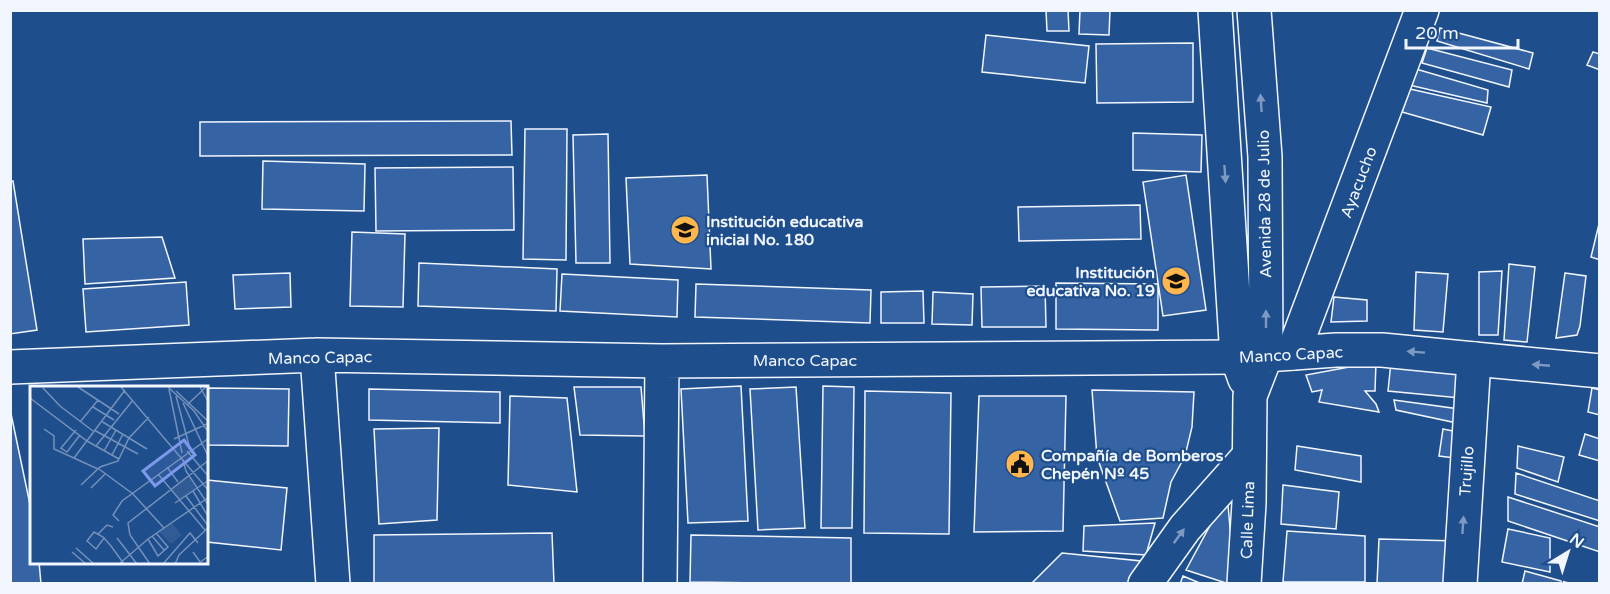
<svg xmlns="http://www.w3.org/2000/svg" width="1610" height="594" font-family="'Varela Round',sans-serif">
<style>
.building{fill:#3563a3;stroke:#f2f6ff;stroke-width:1.5}
.lines{fill:none;stroke-linecap:round;stroke-linejoin:round}
.street-casing{stroke:#f2f6ff;stroke-width:36}
.secondary-casing{stroke:#f2f6ff;stroke-width:36}
.street{stroke:#1f4e8c;stroke-width:33}
.secondary{stroke:#1f4e8c;stroke-width:33}
.oneway{fill:#7e9ac0}
.labels{text-anchor:middle;stroke-width:4.5;stroke-linejoin:round;paint-order:stroke}
.street-label{font-size:16px;fill:#f2f6ff;stroke:#1f4e8c}
.poi-label{font-size:16px;font-weight:bold;fill:#f2f6ff;stroke:#1f4e8c;text-anchor:start}
.inset-road{fill:none;stroke:#7391ba;stroke-width:1.5}
.view{fill:#7d9aea;fill-opacity:0.15;stroke:#7d9aea;stroke-width:3}
.inset-edge{fill:none;stroke:#f2f6ff;stroke-width:3}
</style>
<rect width="100%" height="100%" fill="#1f4e8c"/>
<path class="building" d="M1046 10H1068L1069 31H1047Z
M1080 10H1110L1109 35 1079 34Z
M1440 28 1533 53 1529 69 1437 41Z
M986 35 1089 46 1085 83 982 72Z
M1193 43V102L1097 103 1096 44Z
M1427 48 1512 70 1509 87 1422 63Z
M1593 52 1600 54V70L1587 65Z
M1416 69 1488 90 1487 103 1409 85Z
M1410 89 1491 107 1483 135 1402 112Z
M511 121 512 155 200 156V122Z
M525 129H567L566 260 523 259Z
M1133 133 1202 135 1201 172 1133 170Z
M608 134 610 263H576L573 135Z
M263 161 365 164 364 211 262 209Z
M513 167 514 230 376 231 375 168Z
M707 175 711 269 630 264 626 178Z
M1186 175 1206 310 1163 316 1143 182Z
M10 181H13L37 330 10 334Z
M1140 205 1141 239 1019 241 1018 207Z
M1599 224H1600V260L1591 257Z
M352 232 405 234 403 307 350 306Z
M162 237 175 278 85 284 83 239Z
M419 263 557 269 556 311 418 306Z
M1509 264 1535 267 1527 342 1504 340Z
M1502 271 1498 335H1479V272Z
M1416 272 1448 274 1443 332 1414 330Z
M290 273 291 307 235 309 233 275Z
M1565 273 1586 276 1580 326 1577 335 1556 338Z
M562 274 678 280 677 317 560 311Z
M186 282 189 325 86 332 83 289Z
M1056 283 1158 284V330L1056 329Z
M696 284 871 290 870 323 695 317Z
M1045 286 1046 327H982L981 287Z
M923 291 924 323H881V292Z
M933 292 973 294 972 325 932 324Z
M1334 297 1367 300V321L1331 322Z
M1376 362 1375 391H1365L1376 404 1379 412 1319 402 1322 390 1312 392 1306 375Z
M1391 362 1484 370 1481 400 1388 391Z
M741 386 748 521 688 523 681 389Z
M823 386 854 387 852 528H821Z
M574 387H641L645 436 580 435Z
M796 387 805 528 758 530 750 389Z
M207 388 289 389 288 446 207 445Z
M1592 388 1600 390V415L1588 412Z
M369 389 500 392V423L369 420Z
M1092 390 1194 392 1192 427 1185 456 1171 482 1163 518 1120 521 1097 457Z
M865 391 951 393 949 534 864 533Z
M510 396 567 398 577 492 508 485Z
M979 396H1066L1063 531 974 532Z
M1394 400 1459 409 1457 423 1396 410Z
M10 409 32 514V562H39L41 584H10Z
M439 428 437 520 379 524 374 429Z
M1443 429 1458 432 1455 458 1439 456Z
M1585 434 1600 439V461L1579 455Z
M1297 446 1361 456V482L1295 470Z
M1518 446 1564 457 1558 482 1517 468Z
M1516 473 1600 501V521L1515 494Z
M207 480 287 488 281 550 207 542Z
M1283 485 1339 492 1336 529 1281 524Z
M1227 494 1235 584H1229L1186 570Z
M1508 497 1600 527V552L1508 521Z
M1155 523 1146 555 1083 551 1084 526Z
M1508 529 1550 538V572L1502 562Z
M1287 531 1365 536V582H1283Z
M552 533 554 584H374V535Z
M691 535 851 538V584L690 582Z
M1379 539 1458 541 1459 584H1377Z
M1062 553 1141 561 1127 584 1032 583Z
M1525 571 1572 584H1522Z
M1183 576 1202 584H1180Z"/>
<g class="lines">
<g class="street-casing">
<path id="street" d="M1293 353 1422 10
M317 355 333 584
M1474 359 1600 371
M10 367 317 355 662 361 1237 357
M660 584 662 361
M1145 584 1185 528 1249 456"/>
</g>
<g class="secondary-casing">
<path id="secondary" d="M1215 10 1237 357 1245 379
M1237 357 1336 350H1382L1474 359 1460 584
M1244 584 1249 503 1250 396 1266 355 1265 157 1254 10"/>
</g>
<use href="#street" class="street"/>
<use href="#secondary" class="secondary"/>
</g>
<defs><path id="oneway-solid" d="M-6-.8H1V-3.2L6.5 0L1 3.2V.8H-6Z" transform="scale(1.5)"/></defs>
<g class="oneway">
<use href="#oneway-solid" transform="translate(1261 103) rotate(-94)"/>
<use href="#oneway-solid" transform="translate(1225 174) rotate(86)"/>
<use href="#oneway-solid" transform="translate(1266 319) rotate(-90)"/>
<use href="#oneway-solid" transform="translate(1416 352) rotate(-176)"/>
<use href="#oneway-solid" transform="translate(1541 365) rotate(-175)"/>
<use href="#oneway-solid" transform="translate(1463 525) rotate(-86)"/>
<use href="#oneway-solid" transform="translate(1179 536) rotate(-54)"/>
</g>
<defs>
<g id="school-disc" transform="scale(1.5)"><circle r="9.5" fill="#ffb74d" stroke="#1f4e8c"/><path d="M0-5L7-2L0 1L-7-2ZM-4 1L0 2.5L4 1V4Q0 6-4 4Z" fill="#111"/></g>
<g id="civic-disc" transform="scale(1.5)"><circle r="9.5" fill="#ffb74d" stroke="#1f4e8c"/><path d="M-.6-6.5H3V-4.5H.6V-3L4-1V1h2V6H-6V1h2V-1L-.6-3ZM-1.2 2.5V6h2.4V2.5Z" fill="#111"/></g>
</defs>
<g fill-rule="evenodd">
<use href="#school-disc" x="685" y="230"/>
<use href="#school-disc" x="1176" y="281"/>
<use href="#civic-disc" x="1020" y="464"/>
</g>
<g class="labels">
<g class="street-label">
<text transform="translate(1358 182) rotate(-69)" y="6">Ayacucho</text>
<text transform="translate(1264 204) rotate(-91)" y="6">Avenida 28 de Julio</text>
<text transform="translate(1291 354) rotate(-3)" y="6">Manco Capac</text>
<text transform="translate(320 357) rotate(-1)" y="6">Manco Capac</text>
<text x="805" y="366">Manco Capac</text>
<text transform="translate(1466 471) rotate(-86)" y="6">Trujillo</text>
<text transform="translate(1247 520) rotate(-88)" y="6">Calle Lima</text>
</g>
<g class="poi-label">
<text x="706" y="227">Institución educativa<tspan x="706" dy="18">inicial No. 180</tspan></text>
<text x="1155" y="278" text-anchor="end">Institución<tspan x="1155" dy="18">educativa No. 19</tspan></text>
<text x="1041" y="461">Compañía de Bomberos<tspan x="1041" dy="18">Chepén Nº 45</tspan></text>
</g>
</g>
<g transform="translate(30 386)">
<rect width="178" height="178" fill="#1f4e8c"/>
<path d="M142 137 152 149 141 158 129 146Z" fill="#305b95"/>
<path d="M158 89 166 103 150 114 141 102Z" fill="#305b95"/>
<path class="inset-road" d="M48 1 89 28M91 1 179 105M138 1 164 25 179 47M170 1 179 17M13 2 30 20 63 45M139 3 152 67M146 5 179 36M146 10 160 63M0 12 57 55 89 73M153 17 179 72M158 18 176 1M63 21 84 34M71 35 117 63M50 36 68 14M14 43 24 50V63L68 83M46 44 31 62 37 66 50 49M64 44 108 68M144 53 179 37M66 60 103 14M74 65 86 44M157 65 179 91M82 69 93 48M44 72 95 4M153 74 156 85 179 120M137 81 148 96M69 83 103 108 134 142M128 88 175 144M51 99 70 81 88 75 99 52 119 31M61 102 75 88M163 105 179 132M145 117 179 94M89 135 83 129 92 115 179 52M68 148 77 139 83 141M122 150 134 164M74 152 66 163 57 155 64 146 73 151 74 152 81 160 94 178M87 152 107 178M118 153 128 170 138 161 126 147M46 162 64 178M42 166 56 178M163 166 170 176 179 170M89 178 118 153 179 111M120 178 100 149 98 137 179 74M133 178 160 147 168 157M145 178 149 169 179 141 156 110"/>
<path class="view" d="M154 54 165 69 125 100 113 85Z"/>
<rect width="178" height="178" class="inset-edge"/>
</g>
<rect width="1610" height="594" fill="none" stroke="#f2f6ff" stroke-width="24"/>
<g transform="translate(1568 552) rotate(38)" stroke="#1f4e8c" stroke-width="4.5" paint-order="stroke">
<path d="M0-4.5L10 22L0 15L-10 22Z" fill="#f2f6ff"/>
<text y="-9" font-size="16" font-weight="bold" text-anchor="middle" fill="#f2f6ff">N</text>
</g>
<path d="M1406 39v9h112v-9" fill="none" stroke="#f2f6ff" stroke-width="3"/>
<text x="1415" y="39" font-size="18" fill="#f2f6ff" stroke="#1f4e8c" stroke-width="4.5" paint-order="stroke">20 m</text>
</svg>
